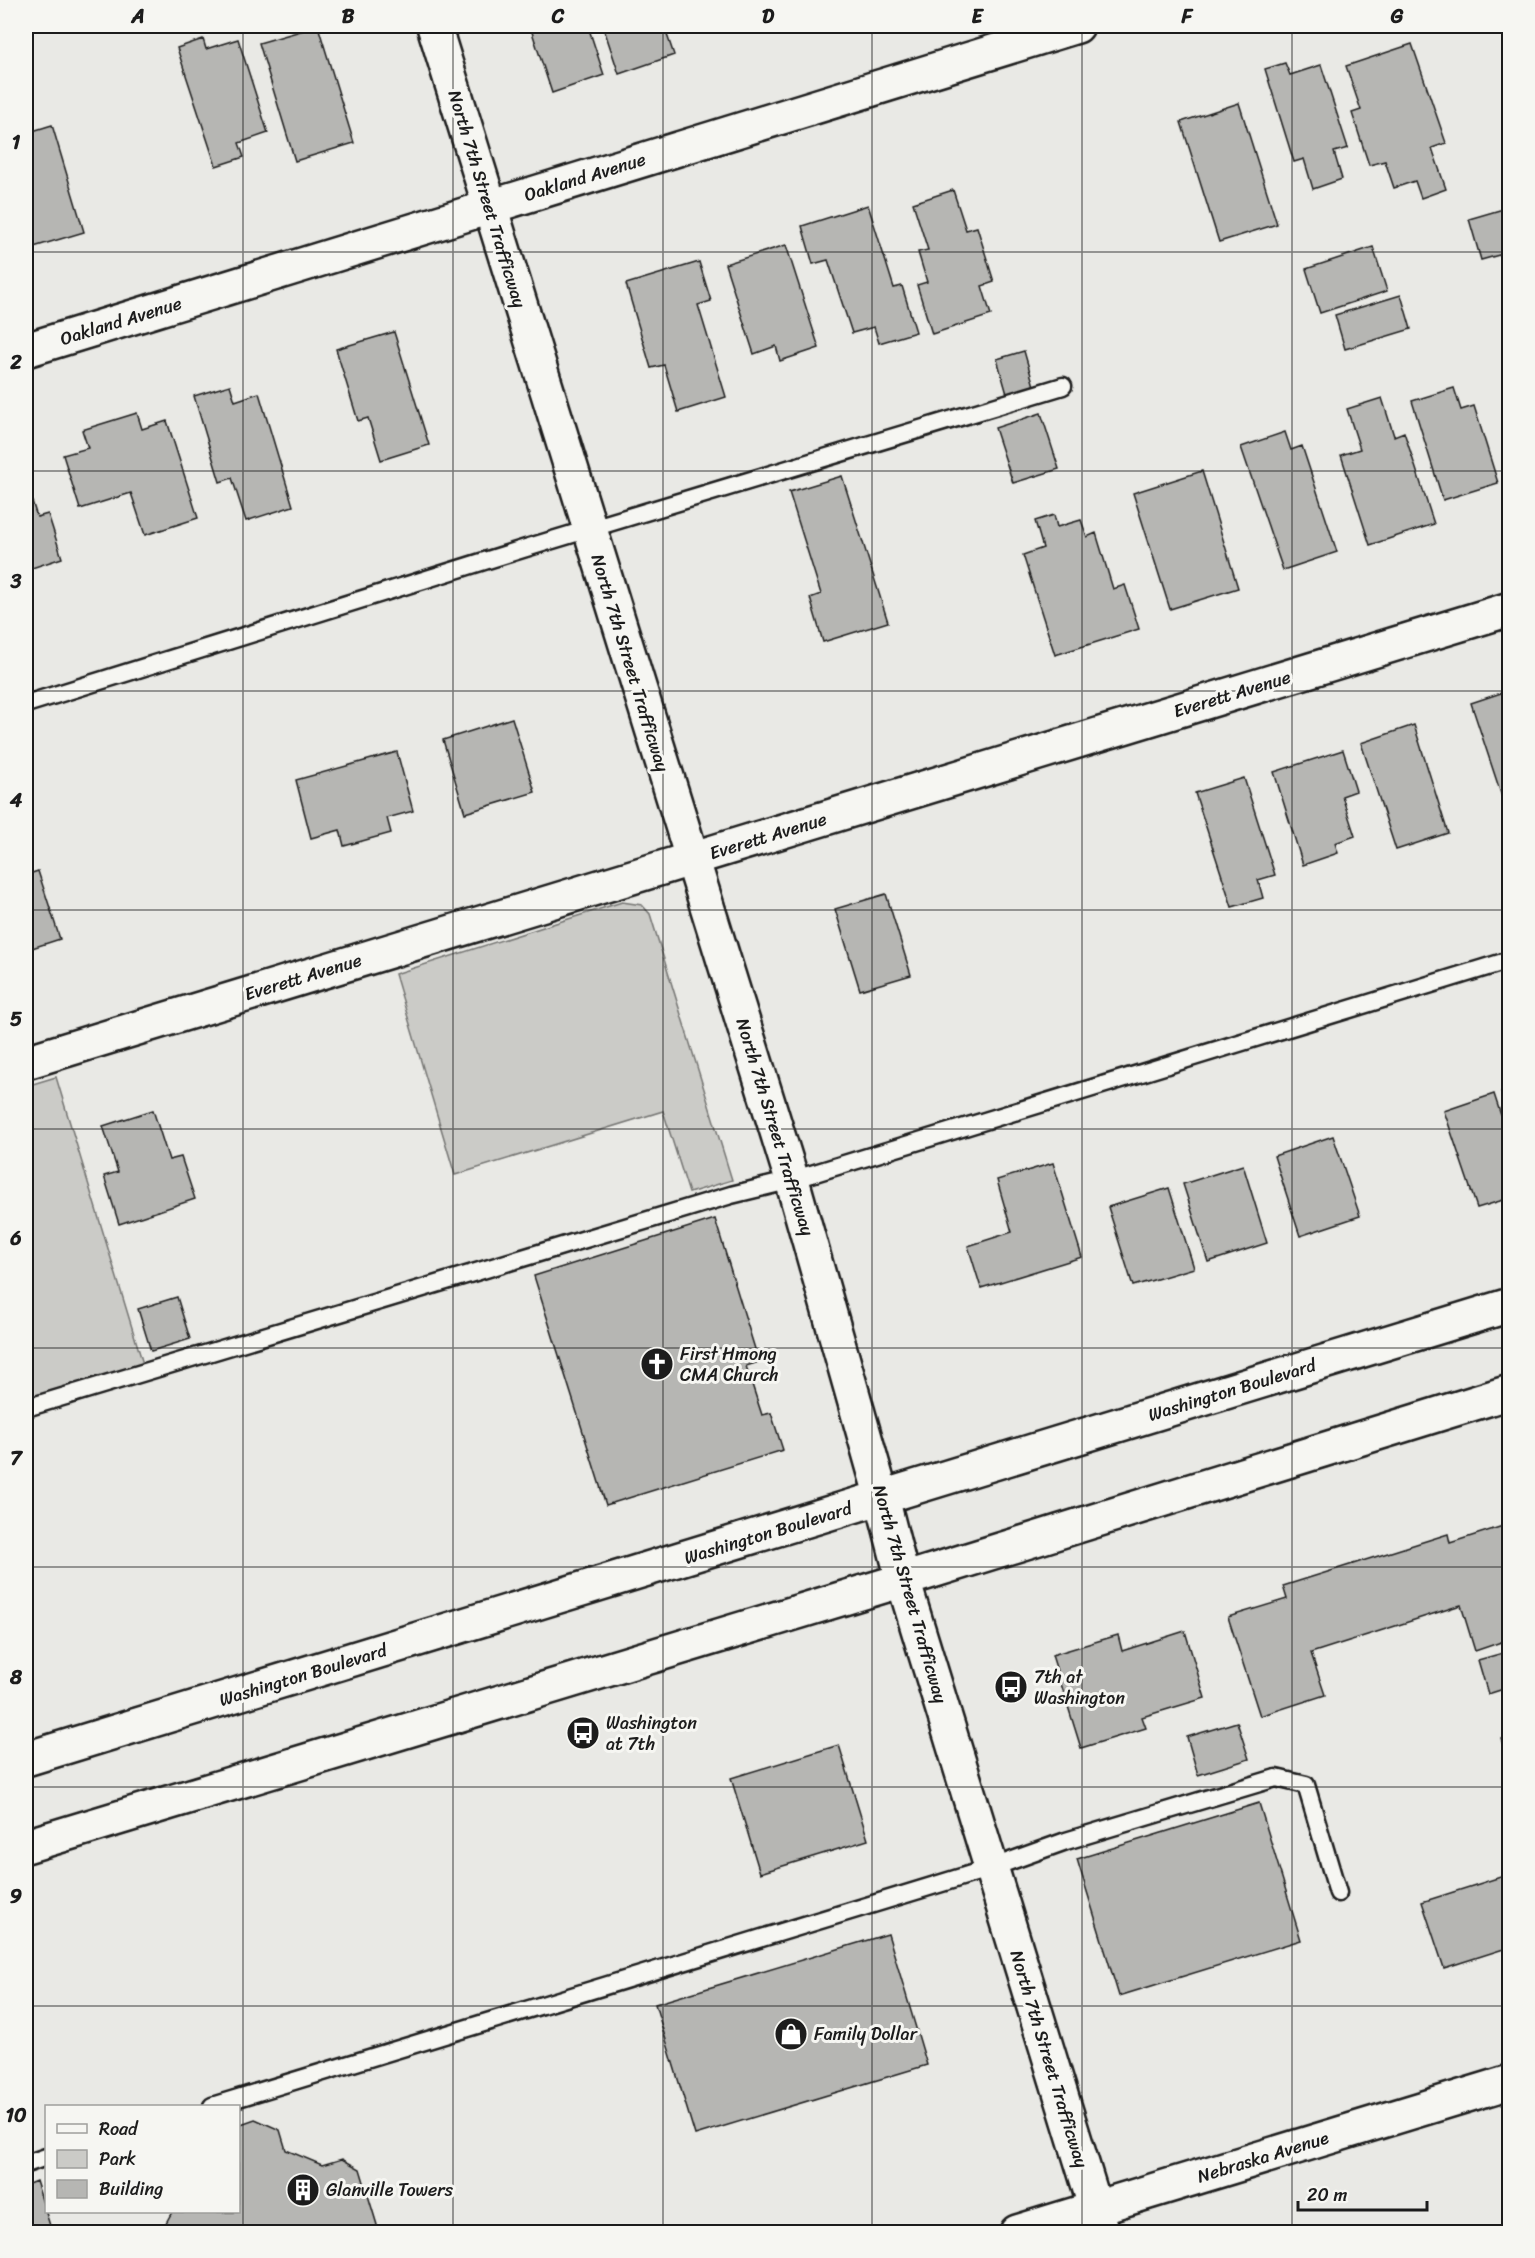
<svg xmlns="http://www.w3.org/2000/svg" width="1535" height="2258" font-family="Sriracha,sans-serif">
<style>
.green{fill:#cbcbc7;stroke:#747472;stroke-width:1.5}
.building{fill:#b6b6b3;stroke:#1c1c1c;stroke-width:1.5}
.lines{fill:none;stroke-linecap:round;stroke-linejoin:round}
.lane-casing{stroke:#1c1c1c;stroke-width:21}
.street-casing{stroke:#1c1c1c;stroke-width:38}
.primary-casing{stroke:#1c1c1c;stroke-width:38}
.lane{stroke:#f6f6f2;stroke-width:16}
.street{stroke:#f6f6f2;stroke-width:33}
.primary{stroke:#f6f6f2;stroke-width:33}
.grid{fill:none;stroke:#1c1c1c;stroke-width:1.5;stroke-opacity:0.55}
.labels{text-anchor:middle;stroke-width:6;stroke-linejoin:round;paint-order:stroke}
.street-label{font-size:18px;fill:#1c1c1c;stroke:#f6f6f2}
.poi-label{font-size:18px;fill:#1c1c1c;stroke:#f6f6f2;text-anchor:start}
.neatline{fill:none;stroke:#1c1c1c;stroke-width:2}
.grid-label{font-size:20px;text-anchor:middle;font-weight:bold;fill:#1c1c1c}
</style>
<rect width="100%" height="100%" fill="#e9e9e5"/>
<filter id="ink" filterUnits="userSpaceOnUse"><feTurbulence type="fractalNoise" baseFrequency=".0167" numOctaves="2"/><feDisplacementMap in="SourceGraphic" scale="12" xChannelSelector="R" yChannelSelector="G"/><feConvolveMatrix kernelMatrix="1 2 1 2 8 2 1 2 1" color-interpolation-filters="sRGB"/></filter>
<g filter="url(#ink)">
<path class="green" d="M622 902 642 905 650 914 732 1180 689 1193 663 1111 455 1175 395 974Z
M56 1077 143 1364 26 1400V1086Z"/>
<path class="building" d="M318 26 354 143 295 161 259 43Z
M530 26H588L604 75 552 93Z
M603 26H664L674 55 619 74Z
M203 39 206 49 238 39 268 133 239 143 244 157 216 166 177 48Z
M1412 44 1446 143 1432 148 1446 189 1421 198 1415 181 1394 188 1385 161 1369 165 1352 113 1361 110 1346 66Z
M1285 63 1290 75 1321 65 1348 148 1334 152 1342 179 1313 189 1304 159 1294 162 1265 69Z
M1239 103 1277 224 1219 242 1181 122Z
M52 125 84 232 27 249 26 133Z
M953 190 966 230 977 227 994 282 982 286 991 315 932 334 917 285 927 282 918 252 928 250 913 203Z
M868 205 894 288 902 286 916 332 879 343 874 327 852 333 828 260 813 264 802 226Z
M1510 207V252L1481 260 1469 219Z
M786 245 819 348 780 361 776 346 754 354 725 264Z
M1373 247 1387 291 1320 313 1306 269Z
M699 262 711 301 698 305 726 397 678 412 664 365 651 368 626 284Z
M1401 295 1411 329 1345 349 1335 315Z
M394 332 429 445 381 460 368 418 358 421 336 349Z
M1024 351 1034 386 1007 394 997 359Z
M230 385 235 401 259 393 293 506 246 521 232 478 220 482 194 396Z
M1454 388 1461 410 1474 406 1498 483 1443 500 1412 401Z
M1382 398 1394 436 1404 432 1434 524 1370 545 1341 455 1360 449 1347 409Z
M137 413 142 429 167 421 198 518 145 535 131 493 80 509 63 455 88 448 82 430Z
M1041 413 1059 469 1013 483 995 428Z
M1285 432 1291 450 1302 446 1337 552 1283 570 1241 447Z
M1202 471 1238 588 1170 609 1133 493Z
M842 476 888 622 823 642 810 598 821 594 789 492Z
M26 482 37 517 48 514 62 558 26 570Z
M1054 515 1057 527 1081 520 1087 537 1096 533 1113 589 1125 585 1139 629 1055 655 1023 555 1043 548 1035 521Z
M1510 690V821L1471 703Z
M512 718 535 792 465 813 443 740Z
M1414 725 1448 833 1396 850 1361 743Z
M1343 750 1356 791 1342 796 1355 836 1335 843 1338 853 1303 865 1274 772Z
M397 752 413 811 387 818 391 833 344 846 340 830 311 838 296 780Z
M1244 778 1275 875 1258 880 1263 898 1232 907 1195 793Z
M38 871 60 939 26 950V875Z
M886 894 911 975 860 990 835 909Z
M1510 1089V1118L1501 1092Z
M1494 1094 1510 1143V1198L1477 1208 1444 1111Z
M153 1110 169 1160 181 1157 195 1199 119 1224 104 1176 118 1172 103 1126Z
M1333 1136 1360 1216 1300 1236 1274 1156Z
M1053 1163 1082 1257 981 1288 968 1246 1012 1232 997 1180Z
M1243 1165 1267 1243 1208 1262 1183 1184Z
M1169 1188 1194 1268 1133 1286 1108 1207Z
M715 1219 759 1362 746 1366 762 1415 771 1413 783 1450 606 1505 534 1276Z
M177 1297 190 1339 151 1351 138 1309Z
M1509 1524 1510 1639 1475 1651 1461 1605 1311 1653 1325 1695 1260 1716 1228 1617 1287 1599 1283 1586 1448 1534 1450 1543Z
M1185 1631 1205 1698 1142 1717 1146 1728 1081 1748 1052 1655 1118 1635 1122 1651Z
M1510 1651V1687L1488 1694 1478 1660Z
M1237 1722 1249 1759 1198 1775 1187 1737Z
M1510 1737V1769L1501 1739Z
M839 1745 868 1840 760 1873 731 1778Z
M1259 1803 1301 1940 1119 1996 1077 1859Z
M1510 1874V1947L1444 1968 1422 1902Z
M888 1934 927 2065 695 2135 655 2004Z
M255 2119 280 2130 286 2150 322 2165 342 2159 360 2169 377 2225 373 2232H161L172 2212H238V2125Z
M36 2181 52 2232H26V2185Z"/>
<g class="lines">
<g class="lane-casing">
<path id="lane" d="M26 704 526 548 1063 386
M26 1408 731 1195 792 1180 1510 960
M212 2106 991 1868 1066 1841 1276 1778 1306 1785 1338 1893
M26 2164 46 2157"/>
</g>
<g class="street-casing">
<path id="street" d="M26 350 1077 26
M26 1062 1510 609
M1017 2232 1510 2082"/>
</g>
<g class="primary-casing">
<path id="primary" d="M434 26 792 1180 882 1498 903 1580 1103 2232
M26 1759 1510 1305
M26 1846 903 1580 1510 1392"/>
</g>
<use href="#lane" class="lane"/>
<use href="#street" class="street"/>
<use href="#primary" class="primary"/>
</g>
</g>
<path class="grid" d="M243 26V2232M453 26V2232M663 26V2232M872 26V2232M1082 26V2232M1292 26V2232M26 252H1510M26 471H1510M26 691H1510M26 910H1510M26 1129H1510M26 1348H1510M26 1567H1510M26 1787H1510M26 2006H1510"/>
<defs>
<g id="church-disc" transform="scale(1.725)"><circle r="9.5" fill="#1c1c1c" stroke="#f6f6f2"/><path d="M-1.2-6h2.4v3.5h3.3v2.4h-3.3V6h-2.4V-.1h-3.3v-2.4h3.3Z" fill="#fff"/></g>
<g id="bus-disc" transform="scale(1.725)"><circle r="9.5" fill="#1c1c1c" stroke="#f6f6f2"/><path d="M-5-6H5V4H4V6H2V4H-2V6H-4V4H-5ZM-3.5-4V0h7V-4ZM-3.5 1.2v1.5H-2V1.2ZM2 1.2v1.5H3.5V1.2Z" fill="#fff"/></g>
<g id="shop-disc" transform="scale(1.725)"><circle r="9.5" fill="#1c1c1c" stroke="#f6f6f2"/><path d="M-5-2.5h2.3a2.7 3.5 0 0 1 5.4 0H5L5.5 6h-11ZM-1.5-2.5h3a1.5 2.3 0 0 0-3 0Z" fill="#fff"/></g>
<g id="building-disc" transform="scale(1.725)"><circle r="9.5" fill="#1c1c1c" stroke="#f6f6f2"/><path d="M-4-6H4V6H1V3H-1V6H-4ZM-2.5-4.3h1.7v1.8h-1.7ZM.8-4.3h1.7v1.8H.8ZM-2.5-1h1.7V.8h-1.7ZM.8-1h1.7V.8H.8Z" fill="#fff"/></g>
</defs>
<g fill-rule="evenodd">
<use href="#church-disc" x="657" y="1364"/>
<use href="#bus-disc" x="1011" y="1687"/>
<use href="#bus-disc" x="583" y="1733"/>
<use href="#shop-disc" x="791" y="2034"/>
<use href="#building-disc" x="303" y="2190"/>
</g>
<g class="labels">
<g class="street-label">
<text transform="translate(585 177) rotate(-17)" y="6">Oakland Avenue</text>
<text transform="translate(487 199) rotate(73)" y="6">North 7th Street Trafficway</text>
<text transform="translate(121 321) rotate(-17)" y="6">Oakland Avenue</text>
<text transform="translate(630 663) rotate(73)" y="6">North 7th Street Trafficway</text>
<text transform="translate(1232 694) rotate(-17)" y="6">Everett Avenue</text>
<text transform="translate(768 836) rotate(-17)" y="6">Everett Avenue</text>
<text transform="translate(303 977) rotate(-17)" y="6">Everett Avenue</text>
<text transform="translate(775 1127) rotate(73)" y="6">North 7th Street Trafficway</text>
<text transform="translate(1232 1390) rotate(-17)" y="6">Washington Boulevard</text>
<text transform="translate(768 1533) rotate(-17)" y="6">Washington Boulevard</text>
<text transform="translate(910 1594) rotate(74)" y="6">North 7th Street Trafficway</text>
<text transform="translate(303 1675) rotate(-17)" y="6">Washington Boulevard</text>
<text transform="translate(1049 2059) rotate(73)" y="6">North 7th Street Trafficway</text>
<text transform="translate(1263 2157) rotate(-17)" y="6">Nebraska Avenue</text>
</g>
<g class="poi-label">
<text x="680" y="1360">First Hmong<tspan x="680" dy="21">CMA Church</tspan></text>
<text x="1034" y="1683">7th at<tspan x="1034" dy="21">Washington</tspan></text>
<text x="606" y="1729">Washington<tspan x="606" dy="21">at 7th</tspan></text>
<text x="814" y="2040">Family Dollar</text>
<text x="326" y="2196">Glanville Towers</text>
</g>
</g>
<rect width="1535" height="2258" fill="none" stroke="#f6f6f2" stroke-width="66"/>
<rect x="45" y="2105" width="195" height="108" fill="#f6f6f2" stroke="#9f9f9c" stroke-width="1.5"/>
<rect x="57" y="2124" width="30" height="9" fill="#f6f6f2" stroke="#9f9f9c" stroke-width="1.5"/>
<text x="99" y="2135" font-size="18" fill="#1c1c1c">Road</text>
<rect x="57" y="2150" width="30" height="18" fill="#cbcbc7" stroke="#9f9f9c" stroke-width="1.5"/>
<text x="99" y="2165" font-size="18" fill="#1c1c1c">Park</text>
<rect x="57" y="2180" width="30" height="18" fill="#b6b6b3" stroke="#9f9f9c" stroke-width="1.5"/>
<text x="99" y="2195" font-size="18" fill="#1c1c1c">Building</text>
<path d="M1298 2201v9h129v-9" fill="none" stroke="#1c1c1c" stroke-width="3"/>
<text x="1307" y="2201" font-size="18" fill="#1c1c1c" stroke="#f6f6f2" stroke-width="4.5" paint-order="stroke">20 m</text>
<rect x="33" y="33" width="1469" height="2192" class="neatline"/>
<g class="grid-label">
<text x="138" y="23">A</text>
<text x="348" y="23">B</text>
<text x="558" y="23">C</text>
<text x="768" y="23">D</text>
<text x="977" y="23">E</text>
<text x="1187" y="23">F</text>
<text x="1397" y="23">G</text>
<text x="16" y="149">1</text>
<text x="16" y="369">2</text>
<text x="16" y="588">3</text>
<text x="16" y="807">4</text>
<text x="16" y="1026">5</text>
<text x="16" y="1245">6</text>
<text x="16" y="1465">7</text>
<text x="16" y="1684">8</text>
<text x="16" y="1903">9</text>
<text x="16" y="2122">10</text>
</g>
</svg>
